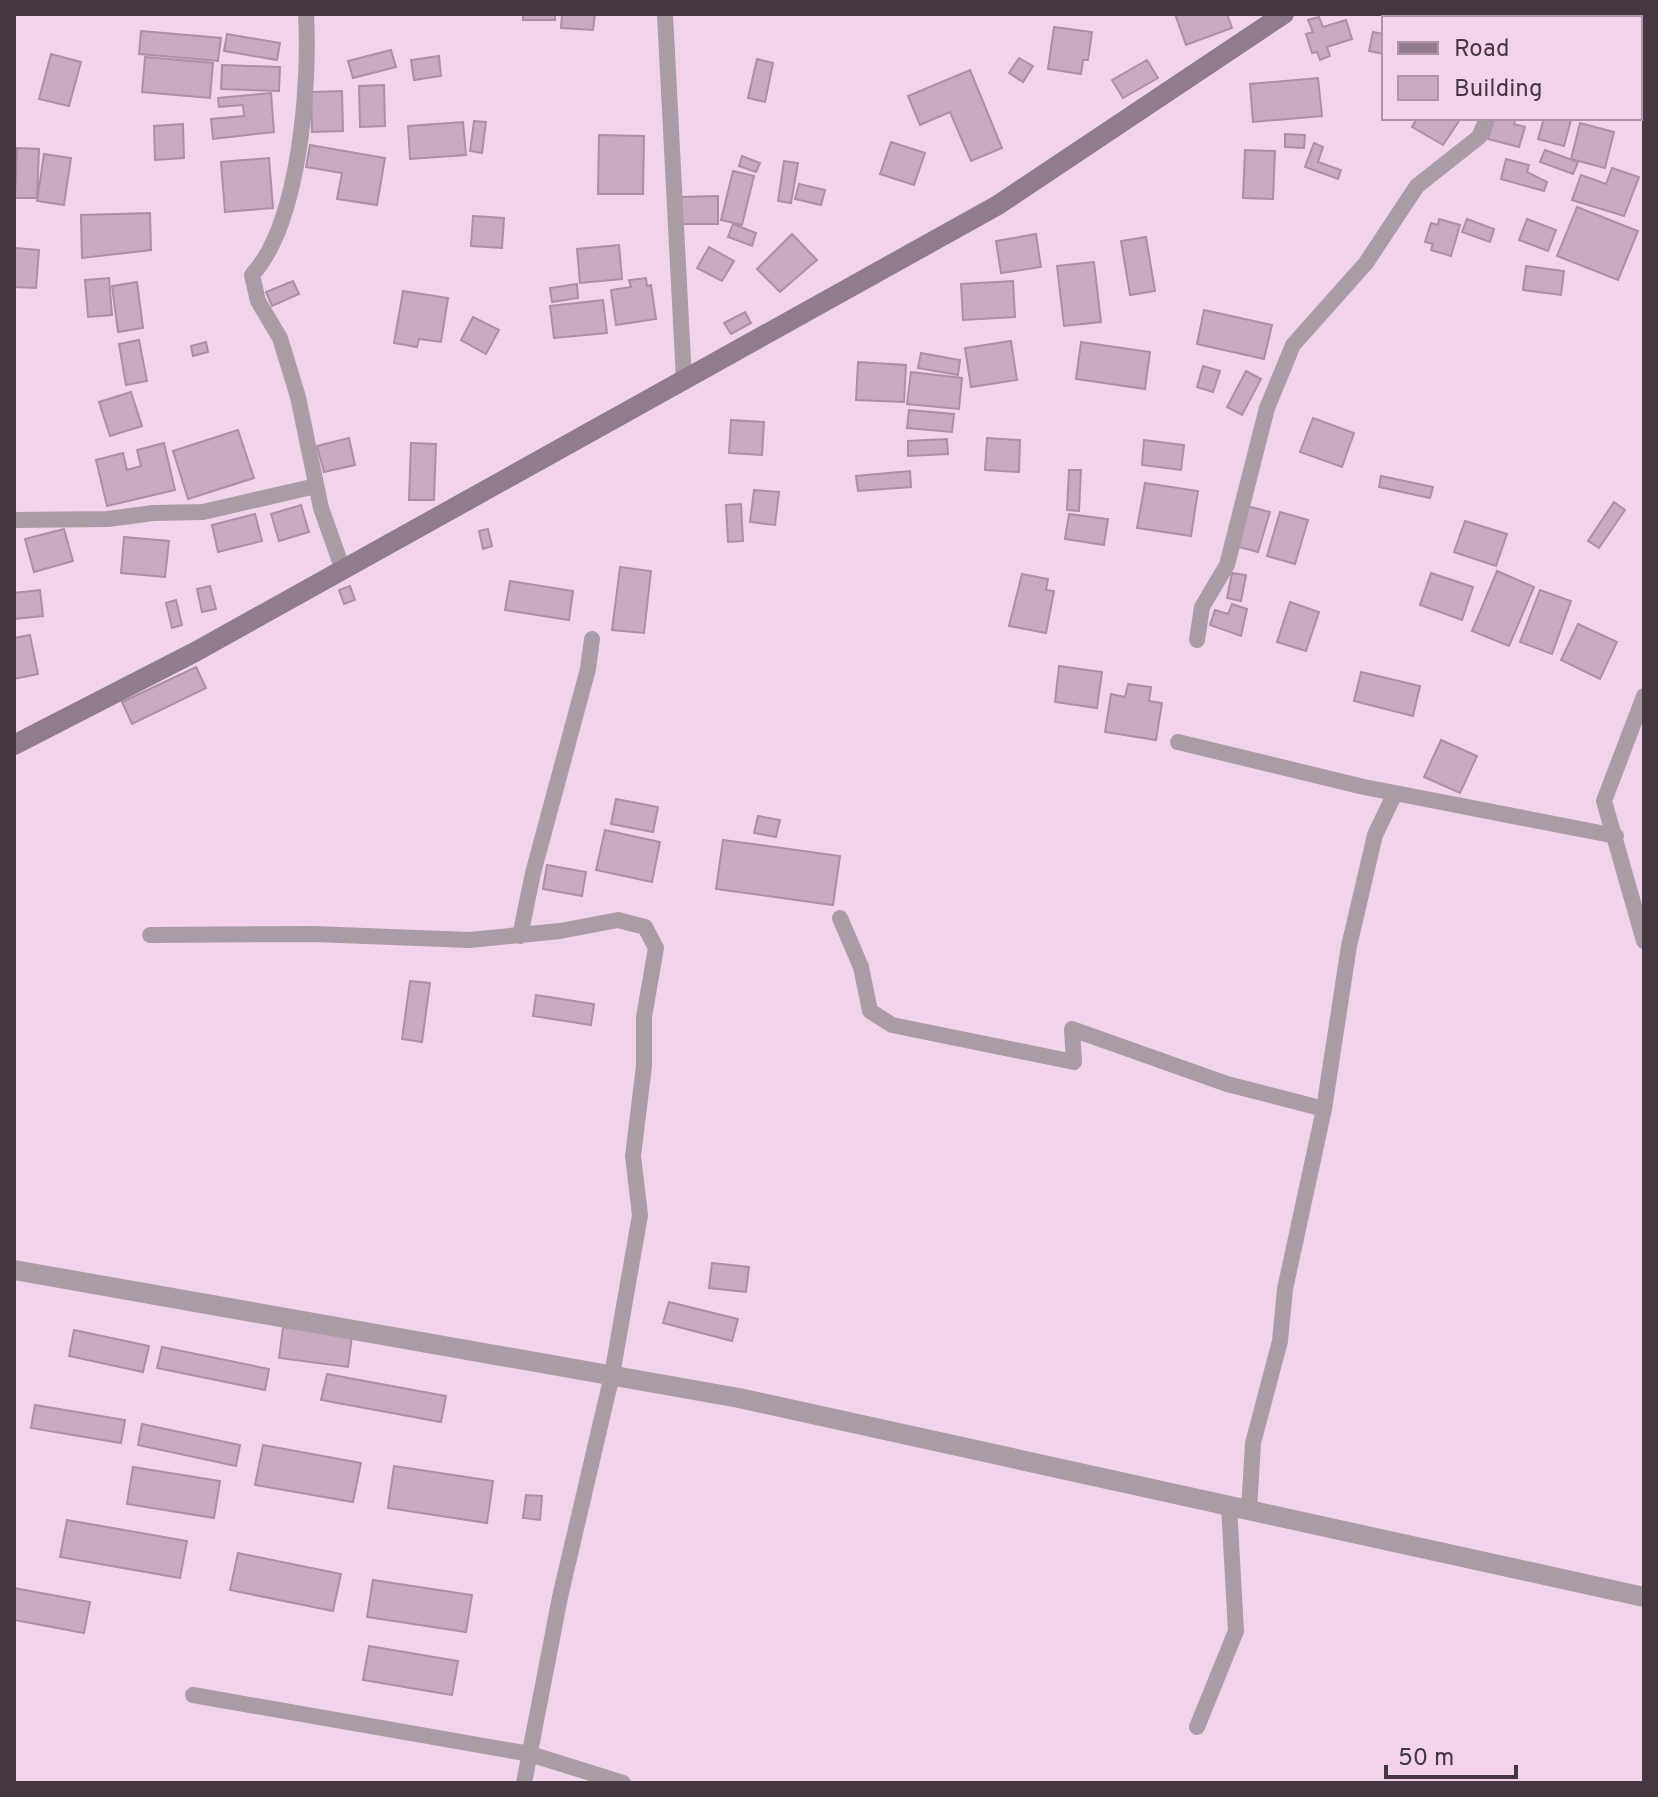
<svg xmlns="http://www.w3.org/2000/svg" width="1658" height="1797" font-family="Overpass,sans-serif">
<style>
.building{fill:#c8a9c0;stroke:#ad8ea5;stroke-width:2}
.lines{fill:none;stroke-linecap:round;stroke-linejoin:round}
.minor{stroke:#aa9ca6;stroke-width:16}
.tertiary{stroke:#aa9ca6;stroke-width:20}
.secondary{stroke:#907c8b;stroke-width:20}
</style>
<rect width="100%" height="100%" fill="#f3d3eb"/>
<path class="building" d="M523 14H555V20H523Z
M562 14H595L593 30 561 28Z
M1175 14H1227L1232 28 1186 45Z
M1454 14H1501L1514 18H1463Z
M1319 17 1323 27 1346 20 1352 39 1327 47 1330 56 1320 60 1317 52 1312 53 1306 34 1313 32 1308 20Z
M1054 27 1092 32 1088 60H1083L1081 74 1048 69Z
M141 31 221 38 218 61 139 54Z
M1373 32 1384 34V54L1369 51Z
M227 34 280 43 277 60 224 51Z
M391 50 396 67 353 78 348 61Z
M51 54 81 62 69 106 39 99Z
M439 56 441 76 414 80 411 60Z
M145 57 213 63 210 98 142 92Z
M1019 58 1033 66 1023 82 1009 73Z
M757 59 773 63 765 102 748 98Z
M1147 60 1158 78 1123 98 1112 80Z
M222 65 280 67 279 91 221 89Z
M970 70 1002 148 971 161 950 112 920 125 908 96Z
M1318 78 1322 116 1253 122 1250 84Z
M384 85 385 126 360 127 359 86Z
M342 91 343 131 312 132 311 92Z
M271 93 274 132 213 139 211 119 244 116 243 105 219 107 218 98Z
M1417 118H1461L1443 145 1412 127Z
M1516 118 1514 124 1525 127 1519 147 1488 139 1494 119Z
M1544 118 1571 120 1564 146 1538 139Z
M474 121 486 122 482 153 470 151Z
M463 122 466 155 410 159 408 126Z
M1580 123 1614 132 1605 168 1571 159Z
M183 124 184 158 155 160 154 126Z
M1285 134 1305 135 1304 148 1285 147Z
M599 135 644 136 643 194H598Z
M891 142 925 153 914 185 880 174Z
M1314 143 1323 147 1318 162 1341 170 1338 179 1305 167Z
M310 145 385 158 377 205 337 199 342 173 306 167Z
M17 148 39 149 37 198H15Z
M1245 150 1275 151 1273 199 1243 198Z
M1545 150 1578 162 1573 174 1540 162Z
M44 154 71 158 64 205 37 201Z
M742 156 760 163 756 172 739 166Z
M269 158 273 208 225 212 221 162Z
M1506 159 1529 165 1527 172 1547 182 1544 191 1501 179Z
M784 161 798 163 791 203 778 201Z
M1612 168 1639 177 1624 216 1572 200 1581 175 1606 184Z
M733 171 754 176 742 225 721 220Z
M799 184 825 190 821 205 795 199Z
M718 196V224H680V197Z
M1577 207 1638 231 1618 280 1557 256Z
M150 213 151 250 82 258 81 215Z
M473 216 504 218 502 248 471 246Z
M1439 219 1460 225 1451 256 1431 250 1433 244 1425 242 1431 223 1438 225Z
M1467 219 1494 229 1490 242 1462 232Z
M1527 219 1556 230 1548 251 1519 240Z
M733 224 756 233 752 246 728 237Z
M792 234 817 260 780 292 757 269Z
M1036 234 1041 267 1001 273 996 241Z
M1146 237 1155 291 1130 295 1121 241Z
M619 245 622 279 580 283 577 249Z
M709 247 734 261 722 281 697 268Z
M15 248 39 250 36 288 14 287Z
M1094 262 1101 322 1064 326 1057 266Z
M1526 266 1564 271 1561 295 1523 290Z
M109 278 112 315 88 317 85 280Z
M646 278 647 286 651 285 656 319 616 325 611 290 631 287 629 280Z
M293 281 299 294 272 306 266 292Z
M1013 281 1015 317 963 320 961 284Z
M137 282 143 328 118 332 112 286Z
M577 284 578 298 552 302 550 288Z
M403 291 448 298 441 342 419 339 417 347 394 343Z
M603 300 607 333 554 338 550 306Z
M1204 310 1272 325 1264 359 1197 344Z
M745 312 751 323 731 334 724 323Z
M473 317 499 330 486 354 461 340Z
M139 340 147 381 126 385 119 344Z
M1011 341 1017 380 971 387 965 348Z
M206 342 208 352 193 356 191 346Z
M1081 342 1150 352 1145 389 1076 379Z
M921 353 960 360 958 375 918 368Z
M858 362 906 365 904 402 856 400Z
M1203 366 1220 371 1213 392 1197 387Z
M1246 371 1261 379 1242 415 1227 407Z
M911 372 962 378 959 409 907 404Z
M131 392 142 426 110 436 99 402Z
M909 410 954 414 952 432 907 428Z
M1313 418 1354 433 1342 467 1300 452Z
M731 420 764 422 762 455 729 453Z
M238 430 254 478 188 499 173 451Z
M349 438 355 465 324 472 317 446Z
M987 438 1020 440 1019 472 985 470Z
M947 439 948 454 908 456V441Z
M1144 440 1184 445 1181 470 1142 465Z
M164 443 175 490 107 506 96 460 123 453 127 470 141 466 137 450Z
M411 443 436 444 434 500H409Z
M1069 470H1081L1079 511 1067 510Z
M910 471 911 487 858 491 856 476Z
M1381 476 1433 487 1430 498 1379 487Z
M1145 483 1198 491 1191 536 1137 528Z
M754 490 779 492 775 525 750 522Z
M1614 502 1625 510 1599 548 1588 541Z
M741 504 743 541 728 542 726 505Z
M301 505 309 532 279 541 271 514Z
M1247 506 1270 512 1258 552 1235 546Z
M1280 512 1308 520 1295 564 1267 556Z
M255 514 262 541 218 552 212 525Z
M1069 514 1108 519 1104 545 1065 539Z
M1465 521 1507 534 1496 566 1454 552Z
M64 529 73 561 34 572 25 539Z
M488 529 492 546 483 549 479 531Z
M124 537 169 541 165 577 121 573Z
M620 567 651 571 644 633 612 630Z
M1497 571 1534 587 1509 646 1472 631Z
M1232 573 1246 575 1241 601 1227 598Z
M1431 573 1473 587 1462 620 1420 605Z
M1022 574 1048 579 1046 590 1054 591 1046 633 1009 626Z
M510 581 573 591 569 620 505 610Z
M210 586 216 609 202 612 197 589Z
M350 586 355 600 344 604 339 590Z
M40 590 43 616 14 619V593Z
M1540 590 1571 601 1552 654 1520 642Z
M176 600 182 625 172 628 166 603Z
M1290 602 1319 612 1306 651 1277 642Z
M1232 604 1247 609 1241 636 1210 625 1215 610 1228 614Z
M1578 624 1617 642 1600 679 1561 660Z
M30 635 38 674 14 679V638Z
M1059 666 1102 672 1097 708 1055 702Z
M196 667 206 688 132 724 122 702Z
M1361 672 1420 686 1413 716 1354 701Z
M1128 684 1151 687 1149 701 1162 703 1156 740 1105 732 1111 694 1125 697Z
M1441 740 1477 756 1460 793 1424 777Z
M616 799 658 807 653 832 611 824Z
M758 816 780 820 776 837 754 833Z
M605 830 660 842 652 882 596 870Z
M723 840 840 856 833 905 716 889Z
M547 865 586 872 582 896 543 889Z
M410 981 430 983 422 1042 402 1039Z
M536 995 594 1004 591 1025 533 1016Z
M712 1263 749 1267 746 1292 709 1288Z
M669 1302 738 1319 732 1341 663 1323Z
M283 1327 352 1336 348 1367 279 1358Z
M74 1330 149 1346 143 1372 69 1356Z
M162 1347 269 1369 265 1390 157 1368Z
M327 1374 446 1396 441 1422 321 1400Z
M35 1405 125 1420 121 1443 31 1428Z
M142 1424 240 1445 236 1466 138 1445Z
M263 1445 361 1463 353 1502 255 1485Z
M394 1466 493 1481 487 1523 388 1508Z
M133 1467 220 1481 214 1518 127 1504Z
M526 1495 542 1496 540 1520 523 1518Z
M67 1520 187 1541 180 1578 60 1557Z
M238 1553 341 1574 333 1611 230 1590Z
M373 1580 472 1595 466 1632 367 1617Z
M14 1588 90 1602 84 1633 14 1620Z
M369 1646 458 1661 452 1695 363 1680Z"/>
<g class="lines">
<path class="minor" d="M306 14C310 84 300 223 252 275L258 301 280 338 298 397 321 508 343 570
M665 14 684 380
M1549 18 1550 14
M14 520 108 519 153 513 203 512 316 486
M1197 640 1202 607 1227 565 1267 408 1293 345 1366 263 1417 186 1479 137 1487 118
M1644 696 1604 801 1644 941
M1178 742 1364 787 1616 836
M840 918 861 967 870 1011 892 1025 1074 1062 1072 1029 1227 1084 1324 1109
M150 935 314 934 469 940 560 931 618 920 645 927 656 948 644 1017V1066L633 1156 640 1215 612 1375 560 1597 524 1783
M520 936 533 873 588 669 592 639
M1249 1510 1253 1443 1280 1341 1285 1289 1324 1109 1349 946 1375 835 1395 793
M193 1695 530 1754 623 1783
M1197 1727 1236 1631 1229 1506"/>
<path class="tertiary" d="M14 1270 739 1398 1644 1597"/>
<path class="secondary" d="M14 745 195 652 998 205 1284 14"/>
</g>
<rect width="1658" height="1797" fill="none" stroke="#443741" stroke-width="32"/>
<rect x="1382" y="16" width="260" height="104" fill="#f3d3eb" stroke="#ad95a7" stroke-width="2"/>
<rect x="1398" y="42" width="40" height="12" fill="#907c8b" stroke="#ad95a7" stroke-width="2"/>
<text x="1454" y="56" font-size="24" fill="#443741">Road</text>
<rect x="1398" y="76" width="40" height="24" fill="#c8a9c0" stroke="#ad95a7" stroke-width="2"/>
<text x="1454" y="96" font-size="24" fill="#443741">Building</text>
<path d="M1386 1765v12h130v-12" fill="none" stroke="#443741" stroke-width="4"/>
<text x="1398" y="1765" font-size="24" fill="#443741" stroke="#f3d3eb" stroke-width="6" paint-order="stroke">50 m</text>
</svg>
